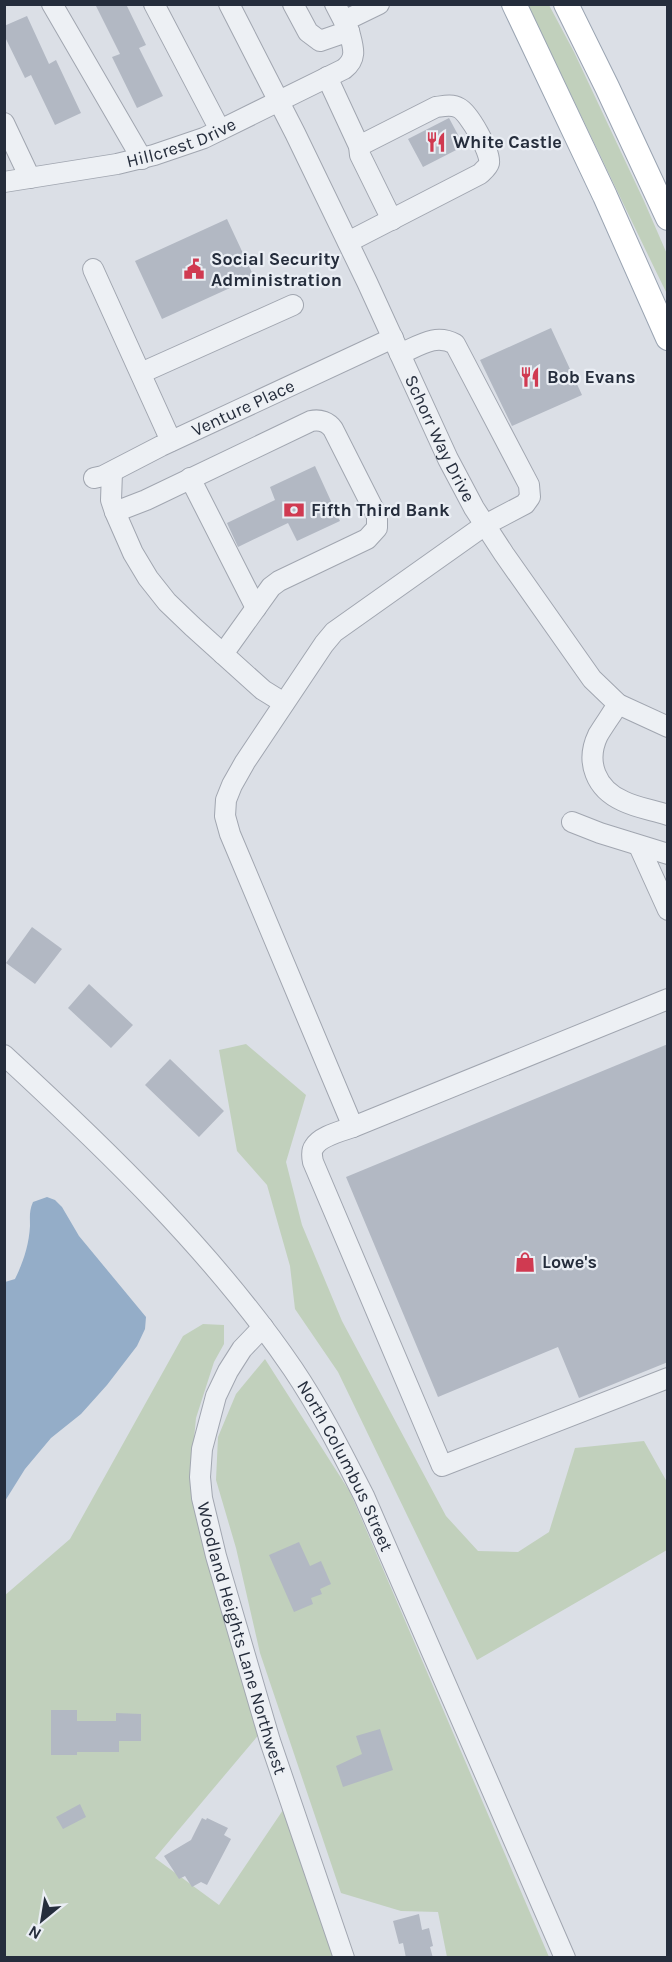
<svg xmlns="http://www.w3.org/2000/svg" width="672" height="1962" font-family="Karla,sans-serif">
<style>
.green{fill:#c1d0bc}
.water{fill:#94adc8}
.building{fill:#b2b8c3}
.lines{fill:none;stroke-linecap:round;stroke-linejoin:round}
.minor-casing{stroke:#a1a6b0;stroke-width:22}
.major-casing{stroke:#9aa4b2;stroke-width:26}
.minor{stroke:#edf0f4;stroke-width:20}
.major{stroke:#fff;stroke-width:24}
.labels{text-anchor:middle;stroke-width:4.5;stroke-linejoin:round;paint-order:stroke}
.street-label{font-size:18px;fill:#252d3c;stroke:#eaeef4}
.poi-label{font-size:18px;font-weight:bold;fill:#252d3c;stroke:#eaeef4;text-anchor:start}
</style>
<rect width="100%" height="100%" fill="#dbdfe6"/>
<path class="green" d="M527 5H549L574 52 644 201 667 254V294C620 198 575 101 527 5Z
M246 1044 306 1095 286 1162 302 1225 342 1321 446 1516 478 1551 518 1552 549 1532 575 1448 644 1441 667 1482V1550L477 1660 338 1372 295 1309 290 1266 267 1185 237 1151 219 1050Z
M203 1324 224 1325V1344L214 1362 196 1418 191 1470 200 1520 261 1732 155 1858 219 1905 285 1807 337 1957H5L4 1596 70 1539 183 1336Z
M265 1359 350 1492 549 1957H447L438 1912 401 1911 341 1893 260 1653 236 1548 216 1480 218 1437 236 1394Z"/>
<path class="water" d="M47 1197 55 1200 62 1207 79 1236 146 1317 145 1329 137 1346 107 1385 81 1414 51 1438 25 1469 5 1501V1282L15 1279C23 1263 29 1245 30 1226 30 1217 29 1211 33 1202Z"/>
<path class="building" d="M95 4H126L146 45 139 48 163 96 137 108 112 57 120 54Z
M27 16 49 64 56 60 81 113 55 125 31 75 25 78 4 35V26Z
M449 118 464 146 423 167 408 139Z
M227 219 254 277 162 319 135 261Z
M551 328 582 395 512 426 480 360Z
M315 466 340 521 297 541 288 523 238 547 227 523 275 500 270 487Z
M32 927 62 949 35 984 6 963Z
M89 984 133 1025 111 1048 68 1008Z
M668 1044V1362L579 1398 558 1347 438 1397 346 1177Z
M170 1059 224 1111 199 1137 145 1085Z
M299 1542 310 1566 321 1561 331 1584 320 1589 322 1594 311 1598 313 1604 294 1612 269 1555Z
M51 1710H77V1721H116V1713L141 1714V1741H119V1752H77V1755H51Z
M380 1729 393 1770 343 1787 336 1766 362 1754 356 1736Z
M80 1804 86 1817 63 1829 56 1817Z
M202 1818 206 1820 207 1818 228 1828 224 1835 231 1839 207 1885 201 1882 192 1887 185 1876 179 1879 164 1856 191 1840Z
M419 1914 422 1930 429 1928 433 1946 430 1947 433 1958H406L403 1943 399 1944 393 1921Z"/>
<g class="lines">
<g class="minor-casing">
<g id="minor">
<path d="M52 4 142 159"/>
<path d="M154 4 220 130"/>
<path id="s1" d="M229 4 295 133 367 282 448 459 474 508 504 554 592 679 618 704 668 727"/>
<path d="M335 4 349 31"/>
<path d="M344 21 379 4"/>
<path d="M327 77 359 146 360 155 392 220"/>
<path d="M4 123 30 178"/>
<path id="s2" d="M4 182 117 164 154 155 204 138 344 69C358 58 353 47 349 31L320 41 308 32 293 4"/>
<path d="M348 242 480 174C483 171 488 167 489 163 491 152 469 113 459 108 452 104 444 106 436 107L359 146"/>
<path d="M93 269 171 441"/>
<path d="M400 354C419 346 435 333 455 344L529 485 530 497 525 504 485 525 334 632 324 644 245 762 232 785 226 800 225 816 230 834 353 1127 668 999"/>
<path d="M141 373 293 305"/>
<path d="M112 472 111 500 115 512 133 553 148 578 167 602 192 626 263 690 284 703"/>
<path id="s3" d="M94 478 103 476 161 446 393 338"/>
<path d="M190 478 256 608"/>
<path d="M115 512 146 500 311 421C320 419 328 422 333 429L377 516V528L367 539 279 581 271 587 223 654"/>
<path d="M618 704C612 714 604 725 598 735 585 762 596 789 623 801 637 808 653 810 668 815"/>
<path d="M572 822 600 833 668 854"/>
<path d="M639 846 668 910"/>
<path id="s4" d="M4 1055C107 1150 214 1253 293 1369 320 1409 342 1453 364 1496L565 1958"/>
<path d="M353 1127C342 1131 320 1136 314 1147 311 1151 312 1157 313 1162L442 1466 668 1378"/>
<path id="s5" d="M263 1327 242 1349 228 1371 216 1396 202 1449 200 1477 202 1498 216 1556 270 1741 344 1958"/>
</g>
</g>
<g class="major-casing">
<path id="major" d="M514 4 605 196 668 338
M566 4 607 87 668 218"/>
</g>
<use href="#minor" class="minor"/>
<use href="#major" class="major"/>
</g>
<defs>
<g id="restaurant-bare" transform="scale(1.62)"><path d="M-5-6h1v4h1v-4h1v4h1v-4h1v5L-1.5 .5V6h-2V.5L-5-1ZM5-6V6H3V1.5H1.5Q1.5-4 5-6Z" fill="#d03a51" stroke="#eaeef4" stroke-width="2.5" paint-order="stroke"/></g>
<g id="civic-bare" transform="scale(1.62)"><path d="M-.6-6.5H3V-4.5H.6V-3L4-1V1h2V6H-6V1h2V-1L-.6-3ZM-1.2 2.5V6h2.4V2.5Z" fill="#d03a51" stroke="#eaeef4" stroke-width="2.5" paint-order="stroke"/></g>
<g id="bank-bare" transform="scale(1.62)"><path d="M-6-4H6V4H-6ZM0-2.3a2.3 2.3 0 1 0 0 4.6a2.3 2.3 0 1 0 0-4.6Z" fill="#d03a51" stroke="#eaeef4" stroke-width="2.5" paint-order="stroke"/></g>
<g id="shop-bare" transform="scale(1.62)"><path d="M-5-2.5h2.3a2.7 3.5 0 0 1 5.4 0H5L5.5 6h-11ZM-1.5-2.5h3a1.5 2.3 0 0 0-3 0Z" fill="#d03a51" stroke="#eaeef4" stroke-width="2.5" paint-order="stroke"/></g>
</defs>
<g fill-rule="evenodd">
<use href="#restaurant-bare" x="436" y="142"/>
<use href="#civic-bare" x="194" y="269"/>
<use href="#restaurant-bare" x="530" y="377"/>
<use href="#bank-bare" x="294" y="510"/>
<use href="#shop-bare" x="525" y="1262"/>
</g>
<g class="labels">
<g class="street-label">
<text dy="6" stroke="none"><textPath href="#s2" startOffset="182">Hillcrest Drive</textPath></text>
<text dy="6" stroke="none"><textPath href="#s3" startOffset="165">Venture Place</textPath></text>
<text dy="6" stroke="none"><textPath href="#s1" startOffset="483">Schorr Way Drive</textPath></text>
<text dy="6" stroke="none"><textPath href="#s4" startOffset="538">North Columbus Street</textPath></text>
<text dy="6" stroke="none"><textPath href="#s5" startOffset="334">Woodland Heights Lane Northwest</textPath></text>
</g>
<g class="poi-label">
<text x="453" y="148">White Castle</text>
<text x="211" y="265">Social Security<tspan x="211" dy="21">Administration</tspan></text>
<text x="547" y="383">Bob Evans</text>
<text x="311" y="516">Fifth Third Bank</text>
<text x="542" y="1268">Lowe's</text>
</g>
</g>
<rect width="672" height="1962" fill="none" stroke="#252d3c" stroke-width="12"/>
<g transform="translate(42 1920) rotate(210)" stroke="#eaeef4" stroke-width="4.5" paint-order="stroke">
<path d="M0-4.5L10 22L0 15L-10 22Z" fill="#252d3c"/>
<text y="-9" font-size="16" font-weight="bold" text-anchor="middle" fill="#252d3c">N</text>
</g>
</svg>
